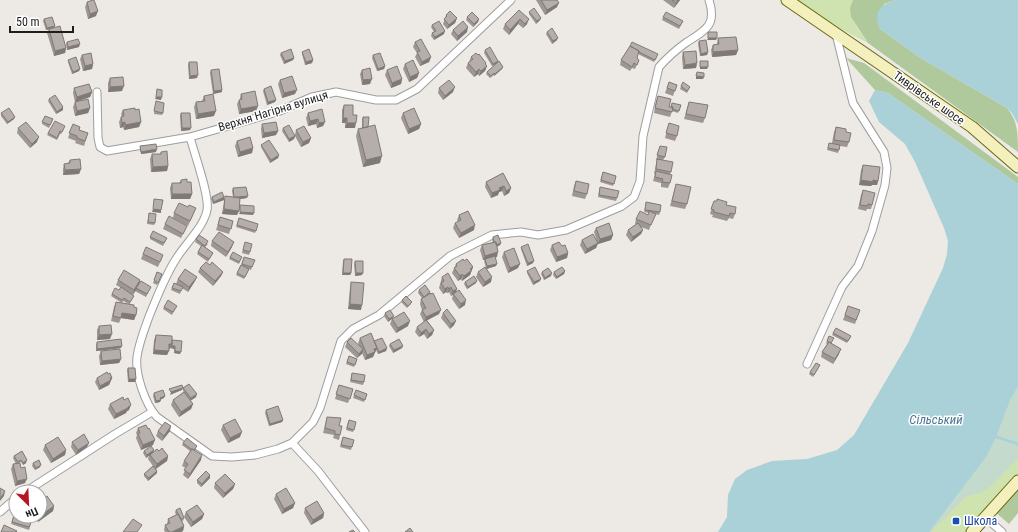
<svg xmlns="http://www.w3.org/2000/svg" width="1018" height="532" font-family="'Roboto Condensed',sans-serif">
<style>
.grass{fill:#cee3af}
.forest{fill:#afc99d}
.wetland{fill:#c3dacd}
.water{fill:#a9d1d7}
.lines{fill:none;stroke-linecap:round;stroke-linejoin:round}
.stream{stroke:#a9d1d7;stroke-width:2.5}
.minor-casing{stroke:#9e9e9e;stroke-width:9}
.secondary-casing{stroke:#696910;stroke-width:13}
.minor{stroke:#fff;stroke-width:7}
.secondary{stroke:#f3f0bd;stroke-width:11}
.wall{fill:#9d9692}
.shaded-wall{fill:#7f7a77}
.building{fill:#b6aeaa;stroke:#7f7a77}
.transit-dot{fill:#1a4fb4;stroke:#fff;stroke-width:1.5}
.labels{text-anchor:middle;stroke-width:3;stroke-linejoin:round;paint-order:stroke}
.street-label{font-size:12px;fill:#1d1d1d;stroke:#fff}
.transit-label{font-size:12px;fill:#164399;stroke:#fff;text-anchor:start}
.water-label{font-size:13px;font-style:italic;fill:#4d7894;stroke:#fff}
</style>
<rect width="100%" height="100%" fill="#ede9e4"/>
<path class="grass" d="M798 0H853C847 19 858 28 868 43L839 28Z
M1018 386V481L972 532H929Z"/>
<path class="forest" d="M853 0H895L884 4 879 28 919 57 1007 108C1018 121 1018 134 1018 152L868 43 851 17 850 8Z
M846 58 864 63 1018 177V184L888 93 875 90Z
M1018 481V513L1009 524 993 510Z"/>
<path class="wetland" d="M1018 350V458C1008 468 996 483 984 491 978 495 970 494 964 498L931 532H918Z"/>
<path class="water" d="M895 0H1018V124L1012 113 1007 108 919 57 879 28C874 11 879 6 895 0Z
M875 90 888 93 1018 184V386L1010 400 996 437 986 457 929 532H718L727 517 728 495 735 479 747 470 772 461 807 459 837 450 854 435 908 343 943 268 947 254 948 241 944 228 915 162 905 144 879 122 869 101Z"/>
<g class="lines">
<path class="stream" d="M994 436 1018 444"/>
<g class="minor-casing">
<path id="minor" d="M97 92 98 138 100 147 107 151 190 137 277 112 312 97 336 92 376 100H396L417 89 511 0
M190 137C194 153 210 196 207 210 204 227 185 244 176 259 165 276 158 295 150 314 145 328 139 342 137 357 135 374 145 404 157 417L212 456 232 457 255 455 278 449 292 443 313 422 320 408 341 341 353 329 379 315 450 256 492 235 521 232 538 235 566 230 622 206 634 197 640 181 643 136 659 67C667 58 677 49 687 42 706 30 717 25 709 0
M807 364 842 287 858 266 872 231 885 185 887 168 884 152 853 103 836 34
M292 443 318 471 365 532
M25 492 115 434 152 412
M0 512 16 498
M986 518 1002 532"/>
</g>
<g class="secondary-casing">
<path id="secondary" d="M787 0 972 127 1018 167
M972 532 1018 481"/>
</g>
<use href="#minor" class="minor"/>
<use href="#secondary" class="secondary"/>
</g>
<path class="wall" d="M536 0H557V7L545 15Z
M663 0H680L674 8Z
M87 2 96 16 88 19 85 7Z
M519 10 527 24 523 28 518 24 509 35 503 29 505 24Z
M529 12 541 18 540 20 536 24 529 14Z
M446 15 457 18 455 23 447 29 443 24Z
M467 17 479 19 478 22 473 27 466 20Z
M663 17 683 21 679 29 662 20Z
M44 19 54 27 66 48 65 53 54 56 47 33 49 29 46 30 43 21Z
M432 25 444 34 434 40 431 36 432 33 434 32 431 27Z
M453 30 467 32 457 41 451 34Z
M547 32 557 40 552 44 546 34Z
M718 38 738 50 736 55 712 57 711 50 713 45 717 44V43Z
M699 41 708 52 707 55 700 56 698 44Z
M67 42 79 47 67 50 66 44Z
M415 42 431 57 429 62 420 66 415 57 417 53 413 47Z
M630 46 657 57 654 62 638 54 637 58 639 60 635 69 632 68 630 71 620 65 621 60Z
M485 50 497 63 503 67 502 69 494 76V75L490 78 486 74 487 72 496 64 492 66 484 53Z
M302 52 313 60 312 63 305 65 302 54Z
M683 52 697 63 696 68 683 69 682 57Z
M281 53 294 58 293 60 284 64 280 55Z
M82 55 93 64 92 69 83 71 80 59Z
M373 55 385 66 384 69 377 71 372 58Z
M471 57 486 63V64L487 66 485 71 479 76 478 74 474 77 466 68 468 63 469 62Z
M68 60 80 69 79 71 72 74 68 62Z
M189 62 197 78 189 79 188 65Z
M405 64 419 73 417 78 409 82 403 69Z
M211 70 222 90V92L213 94 210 73Z
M362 70 370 84 362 85 360 74Z
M387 70 402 79 401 84 391 88 385 75Z
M110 78 122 91 108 92V83Z
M280 80 295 94 282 98 278 84Z
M669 82 677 85 673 96 665 93Z
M681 86 690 87 687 93 680 89Z
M74 88 92 92 90 97 75 102 73 93Z
M439 88 453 92 443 100 438 93Z
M264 89 275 102 267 105 263 91Z
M241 94 256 111 239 114 237 104 239 100H240V98Z
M204 96 214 116 196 119 194 107 196 102 202 101Z
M658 96 669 107 681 105 678 113 672 111 670 117 654 113 656 101Z
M49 99 63 110 56 114 48 101Z
M156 101 163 113 162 115 154 114Z
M75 102 90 108 88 113 75 116 73 107Z
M689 102 705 118 703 123 684 119Z
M344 105 353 115 355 128H345V123H342V110Z
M123 110H135L141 122 139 127 124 130 123 127 120 128 119 122 121 117H122L121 114Z
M1 113 15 117 14 119 7 124 1 116Z
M181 113 190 130 181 131 180 116Z
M308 113 325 122 323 126 317 128 316 124 308 126 306 118Z
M403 113 421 124 419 129 408 134 401 118Z
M45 116 53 119 49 128 42 124Z
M363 117 368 127 380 163 363 167 356 136 358 129 362 128V119Z
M669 123 677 136 675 141 665 138Z
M73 124 79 130 88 133 84 146 75 143 76 141 68 138Z
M262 124 278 131 276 135 262 138 261 129Z
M836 127 846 132 849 142 847 147 840 146 838 153 827 150 829 143H832L834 132Z
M18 128 37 142 30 148 17 133Z
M283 128 295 135 296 130 311 138 309 143 301 147 295 136 294 139 289 142 282 131Z
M64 129 61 134H60L57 140 47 135 48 133Z
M237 141 253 148 252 153 238 157 235 146Z
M261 145 279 155 278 158 270 163 261 147Z
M140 146 156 152 141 154 140 149Z
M660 146 665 157 663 160 671 172 670 174V183L668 188 661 187V183L653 181 655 174H654L656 164 657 160H656Z
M161 152 168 166 167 171 151 172 150 159 152 154H160Z
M70 160 81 169 79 174 63 175V169L64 164 68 163Z
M863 165 878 181 877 185H872L871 186 859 185 861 170Z
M603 172 616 176 613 186 600 182Z
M503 173 511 188 509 193 504 196 502 191 499 192 498 195 491 198 485 187 486 182Z
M181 180 187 182 192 194 190 199H171L170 188 172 183H179Z
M576 181 587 194 585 199 572 196 574 186Z
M676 184 687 204 685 209 670 206Z
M600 187 617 198 616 201 598 197Z
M233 188 247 198 240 199 237 215 222 214 224 201 225 196 233 197 232 191Z
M863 190 872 205 871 209H867L866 211 858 209 861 195Z
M212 197 224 200 213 204 211 199Z
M714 201 726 205 735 214 733 219 729 218 727 221 712 217 713 215 710 214Z
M646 202 660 212 659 215 655 214 649 230 641 227 643 230 641 234 631 242 626 235 628 230 636 224H635L636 219 648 215 649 213 644 212Z
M188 207 196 208 188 226 173 218 174 213Z
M149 213 155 223 154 225 147 224Z
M459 215 474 230 459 238 453 228 455 223 458 222 457 220Z
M220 217 233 221 229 234 216 230Z
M239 218 258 224 255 233 236 227Z
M165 224 187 226 181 238 163 229Z
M596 228 613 235 611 240 598 244 596 248 585 254 580 245 582 240 597 241 594 232Z
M150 237 167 238 163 246 150 239Z
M493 237 501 243 500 245 497 247V257H495L496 266 487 269 491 282 483 287 476 277 478 272 486 268 484 261 485 260H483L480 250 482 245 493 242 492 240Z
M196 239 208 244 205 247 213 253 208 262 197 254 201 246 195 242Z
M212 241 232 247 226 257 211 246Z
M244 245 250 252 249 255 242 253Z
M552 245 562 246 568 253 567 258 556 262 550 250Z
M521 247 533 263 527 266 521 249Z
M504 252 518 268 508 273 502 257Z
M143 254 163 255 158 267 141 259Z
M230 257H242L239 264 229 259Z
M244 257 255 260 251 270 249 269 244 279 236 275 241 265Z
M344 259 351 273 350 275H342L343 261Z
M355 261 362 275 355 276 354 264Z
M464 261 473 267 470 275 462 281 461 279 458 281 452 273 456 264Z
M200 268 223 272 221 276 213 286 198 272Z
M527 271 540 281 533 285 527 273Z
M565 271 564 274 556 279 553 275 554 272Z
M157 272 162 274 157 285 153 283Z
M542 272 551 276 544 280 541 274Z
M197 277 195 281 188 292 182 288 180 294 171 290 174 283 176 284 178 279Z
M442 277 457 289 456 292 465 305 459 309 452 299 453 295 451 296 449 292 447 293 446 292 443 294 439 288Z
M118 280H140L139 284 151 287 146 297 135 291 136 289 133 295 116 285Z
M351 282 361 310 348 309 350 287Z
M465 282 476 283 467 289 464 284Z
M419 290 430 293 439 314 427 320 434 330 432 335 427 339 424 334 419 337 415 332 417 327 424 322 420 314 422 310 420 304 421 299 422 298 418 293Z
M112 294 133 298 129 305 134 307 136 315 134 320 121 318 119 323 111 321 114 307 116 302 129 304 123 301 122 303 111 296Z
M402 300 411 304 407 308 401 302Z
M177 306 172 315 163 309 164 307Z
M848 306 860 310 855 324 843 320Z
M385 313 393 318 388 322 384 316Z
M443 313 454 325 450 329 441 318Z
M392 319 408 326 396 333 390 324Z
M99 326 110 339 97 340V330Z
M833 333 850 338 847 343 832 335Z
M156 335 172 341 180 354 174 353V349L171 348V346L170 349H169L167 355 153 354 154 340Z
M360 338 374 342 387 348 386 351 378 354 376 350 373 357 365 360 362 353 357 358 345 347 347 342 359 345 358 343Z
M827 341 831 343 839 354 833 364 821 357 822 352 827 344 826 343Z
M97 342 121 348 96 351V345Z
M390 344 402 348 393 353 389 346Z
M101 351 121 359 119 363 100 365 99 356Z
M349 356 357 359 354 367 346 364Z
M820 365 813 377 809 374 810 372Z
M128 368 135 382H128L127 370Z
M352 373 364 382 363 385 350 382Z
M108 374 112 378 109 385 99 390 95 382 97 378Z
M339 385 353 389 348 403 335 399Z
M183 388 196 397 190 401 193 404 191 409 179 417 171 405 173 400 184 392 183 391Z
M356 390 367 394 364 402 353 398Z
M154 393 164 398 160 399V402L155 403 153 396Z
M110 404 129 410 127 411 126 413 114 419 108 409Z
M266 410 283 420 282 422 269 426 265 413Z
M327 417 339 426 340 435 339 440 333 438 334 435 323 433Z
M348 422H356L353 432 346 430Z
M223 425 240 437 228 443 221 430Z
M138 428 153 445 141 450 136 438 137 435 136 433Z
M158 431H170L162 441 156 436Z
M343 437 354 440 351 450 340 447Z
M72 442 87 447 76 455 71 447Z
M183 443 196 448 195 450 201 460 188 479 183 475 186 468 182 466 184 461 190 451 182 445Z
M45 445 66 450 65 455 51 463 43 450Z
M154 450 153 452 159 451 168 456 167 461 156 469 157 471V473L148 481 144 476V474L153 466 148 459 149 455 146 458 143 453 144 451Z
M22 451 26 463 23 465 21 462 19 463 25 483 15 486 11 469 13 464H16L13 458 14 456Z
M33 463 40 467 35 470 32 466Z
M210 475V478L201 487 197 483V480Z
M215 483 235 484 233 489 223 498 214 488Z
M276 494 295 503 293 508 282 514 274 499Z
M42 499 54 506 53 511 38 522 33 516H40Z
M305 508 324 513 323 518 311 525 304 513Z
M176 510 184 520 182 521 184 526 183 531 181 532H165L164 530 165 525 167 524 168 519 176 515 175 512Z
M186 512 204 514 202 519 191 527 184 517Z
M14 515 32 520 29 530 11 524Z"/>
<path class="shaded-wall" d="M678 0H680L674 8 676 3Z
M559 3 557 7 545 15 547 10Z
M98 11 96 16 88 19 90 14Z
M457 18 455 23 447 29 449 25Z
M541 18 540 20 536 24 537 21Z
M479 19 478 22 473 27 474 24Z
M520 19 518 24 509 35 510 30Z
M529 19 527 24 523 28 525 24Z
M55 26 54 28 46 30 47 28Z
M468 27 467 32 457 41 458 36Z
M445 31 444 34 434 40 435 37Z
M558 38 557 40 552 44 553 41Z
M708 38H717L716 40H707Z
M80 44 79 47 67 50 68 47Z
M66 48 65 53 54 56 55 51Z
M738 50 736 55 712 57 713 52Z
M708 52 707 55 700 56 701 54Z
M431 57 429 62 420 66 422 62Z
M294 58 293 60 284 64 285 61Z
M313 60 312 63 305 65 306 62Z
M498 61 497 63 492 66 493 64Z
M697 63 696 68 683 69 685 65Z
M93 64 92 69 83 71 85 66Z
M385 66 384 69 377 71 378 69Z
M487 66 485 71 479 76 481 71Z
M503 67 502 69 494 76 495 74Z
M700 67H708L707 69H700Z
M80 69 79 71 72 74 73 72Z
M479 69 478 74 474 77 476 72Z
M419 73 417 78 409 82 410 77Z
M198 75 197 78 189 79 190 76Z
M696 76 704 77 703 79H696Z
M372 79 370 84 362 85 363 80Z
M402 79 401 84 391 88 392 83Z
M124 86 122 91 108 92 110 87Z
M455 87 453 92 443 100 445 96Z
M222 90V92L213 94 214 91Z
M297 90 295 94 282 98 284 93Z
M92 92 90 97 75 102 77 97Z
M156 97H162L161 100 155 99Z
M276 100 275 102 267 105 268 102Z
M258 106 256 111 239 114 241 109Z
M63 107V110L56 114 57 112Z
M90 108 88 113 75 116 77 111Z
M216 111 214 116 196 119 198 114Z
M15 117 14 119 7 124 8 122Z
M343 118H347L345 123H342Z
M318 119 316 124 308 126 310 121Z
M125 122 123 127 120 128 122 123Z
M141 122 139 127 124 130 125 125Z
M325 122 323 126 317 128 319 123Z
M347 123H356L355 128H345Z
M421 124 419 129 408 134 409 129Z
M182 128H191L190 130 181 131Z
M278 131 276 135 262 138 264 133Z
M295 136 294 139 289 142V139Z
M39 137 37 142 30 148 32 144Z
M311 138 309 143 301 147 303 142Z
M253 148 252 153 238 157 240 152Z
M157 149 156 152 141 154V152Z
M279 155 278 158 270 163 271 160Z
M382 156 380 163 363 167 366 160Z
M168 166 167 171 151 172 153 167Z
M81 169 79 174 63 175 65 170Z
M861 180H873L878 181 877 185H872L871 186 859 185Z
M504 186 502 191 499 192 498 195 491 198 492 193 499 188Z
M511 188 509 193 504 196 506 191Z
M172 194H192L190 199H171Z
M248 196 247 198 233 200 234 198Z
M224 197V200L213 204 214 202Z
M153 209 161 210V213L152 212Z
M224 209 239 211 237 215 222 214Z
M240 212 254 213 253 215 239 214Z
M475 225 474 230 459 238 461 233Z
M643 230 641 234 631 242 633 237Z
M613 235 611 240 598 244 600 239Z
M234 242 232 247 226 257 228 252Z
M501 243 500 245 494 247 495 245Z
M598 243 596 248 585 254 587 249Z
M498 252 497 257 485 260V259V260H483L485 256Z
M568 253 567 258 556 262 557 257Z
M534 261 533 263 527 266 528 263Z
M497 264 496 266 486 269 487 266Z
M520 264 518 268 508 273 510 268Z
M473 267 470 275 462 281 464 276 470 269Z
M565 271 564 274 556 279 557 277Z
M223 272 221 276 213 286 215 281Z
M343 273H351L350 275H342Z
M356 273H363L362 275 355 276Z
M552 273 551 276 544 280 545 278Z
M462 274 461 279 458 281 460 276Z
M197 277 195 281 188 292 189 287Z
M492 277 491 282 483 287 485 282Z
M541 279 540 281 533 285 534 282Z
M140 280 139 285 133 295 134 290Z
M477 281 476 283 467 289 468 287Z
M448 287 446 292 443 294 445 289Z
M451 287 449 292 447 293 449 289Z
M457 289 455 293 453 294 451 296 453 291Z
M466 300 465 305 459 309 461 304Z
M350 304 362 305 361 310 348 309Z
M441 310 439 314 424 322 426 317Z
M122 313 136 315 134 320 121 318Z
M394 316 393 318 388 322 389 319Z
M410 321 408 326 396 333 398 328Z
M456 321 454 325 450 329 451 324Z
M426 329 424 334 419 337 421 333Z
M434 330 432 335 427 339 429 334Z
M112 334 110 339 97 340 99 335Z
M169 344H172L170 349H168Z
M122 346 121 348 96 351 97 349Z
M172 346H175L174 349 171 348Z
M403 346 402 348 393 353 394 350Z
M377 348 373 357 365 360 367 355 374 349Z
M387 348 386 351 378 354 379 352Z
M363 349 362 354 357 358 359 354Z
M841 349 839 354 833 364 835 359Z
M154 350 169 351 167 355 153 354Z
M175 351 181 352 180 354 174 353Z
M121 359 119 363 100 365 102 361Z
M110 378H112L109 385 99 390 100 386Z
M129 379H136L135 382H128Z
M183 388 182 390 170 395 171 392Z
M197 394 196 397 190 401 191 398Z
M165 396 164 398 159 400 160 398Z
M161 400 160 402 155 403 156 401Z
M193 404 191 409 179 417 181 412Z
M131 405 129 410 127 411 126 413 114 419 116 414Z
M283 420 282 422 269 426 270 424Z
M171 426 170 431 162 441 164 436Z
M242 432 240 437 228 443 230 438Z
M155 440 153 445 141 450 143 445Z
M89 443 87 447 76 455 78 450Z
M66 450 65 455 51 463 53 459Z
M154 450 153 453 146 458 147 455Z
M202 455 201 460 188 479 190 474Z
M168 456 167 461 155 469 157 464Z
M27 460 26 463 23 465V463Z
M41 465 40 467 35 470 36 468Z
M157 471V473L148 481 149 478Z
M210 475V478L201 487 202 484Z
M27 479 25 483 15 486 17 481Z
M235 484 233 489 223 498 225 493Z
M5 491 4 496 0 501V499Z
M295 503 293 508 282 514 284 509Z
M54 506 53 511 38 522 39 517Z
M324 513 323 518 311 525 313 520Z
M204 514 202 519 191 527 193 522Z
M184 526 183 531 181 532H172Z"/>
<path class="building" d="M93 0H94L98 11 90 14 87 2Z
M541 0H557L559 3 547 10Z
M672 0H678L676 3Z
M534 8 541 18 537 21 529 12Z
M519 10 529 19 525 24 520 19 510 30 505 24Z
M450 11 457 18 449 25 444 19 447 16 446 15Z
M472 12 479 19 474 24 467 17Z
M666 12 683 21 680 26 663 17Z
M52 17 55 26 47 28 44 19Z
M439 21 445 31 435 37 432 33 436 31 432 25Z
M463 21 468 27 458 36 453 30Z
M60 26 66 48 55 51 49 29Z
M552 28 558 38 553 41 547 32Z
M708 32H717V38H708Z
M736 37 738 50 713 52V45L719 44 718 38Z
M78 39 80 44 68 47 67 42Z
M421 39 431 57 422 62 417 52 420 51 415 42Z
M706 40 708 52 701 54 699 41Z
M632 42 658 54 655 60 639 52V51L630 46Z
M630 46 639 51 637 58 639 60 637 65 634 63 632 67 621 60Z
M490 47 498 61 493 64 485 50Z
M291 49 294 58 285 61 281 53Z
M309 49 313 60 306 62 302 52Z
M696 51 697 63 685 65 683 52Z
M91 53 93 64 85 66 82 55Z
M380 53 385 66 378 69 373 55Z
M476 53 478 55 479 54 486 63 485 64 487 66 481 71 479 69 476 72 468 63 473 59 471 57Z
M76 57 80 69 73 72 68 60Z
M413 60 419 73 410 77 405 64Z
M499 61 503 67 495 74 494 73 491 76 487 72Z
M700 61H708V67H700Z
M189 62H197L198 75 190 76Z
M397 66 402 79 392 83 387 70Z
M370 68 372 79 363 80 362 70Z
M219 69 222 90 214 91 211 70Z
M697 72 704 73V77L696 76Z
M292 76 297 90 284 93 280 80Z
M123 77 124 86 110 87V78Z
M449 80 455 87 445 96 439 88Z
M669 82 677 85 675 91 667 88Z
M683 82 690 87 687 91 681 86Z
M89 84 92 92 77 97 74 88Z
M271 86 276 100 268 102 264 89Z
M157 89 162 90V97H156Z
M255 91 258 106 241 109 239 100 242 99 241 94Z
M213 94 216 111 198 114 196 102 205 101 204 96Z
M55 95 63 107 57 112 49 99Z
M658 96 671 99 669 107H673L672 112 655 108Z
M88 99 90 108 77 111 75 102Z
M156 101 164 103 163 113 154 111Z
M689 102 708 105 705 118 686 114Z
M672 103 681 105 679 111 672 109 673 107H671Z
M344 105H353V115H357L356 123H347V118H343Z
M9 108 15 117 8 122 1 113Z
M135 108V110L139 109 141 122 125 125V122L122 123 121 117 124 116 123 110Z
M414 108 421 124 409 129 403 113Z
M322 109 325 122 319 123 318 119 310 121 308 113Z
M181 113H190L191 128H182Z
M45 116 53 119 50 125 42 122Z
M363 117H369L368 127 363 128Z
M55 121 65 126 62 132 60 131 57 138 48 133Z
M26 122 39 137 32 144 18 128Z
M276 122 278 131 264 133 262 124Z
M669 123 679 126 677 136 666 133Z
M73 124 80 127 79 130 88 133 85 141 77 138V136L69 133Z
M289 125 295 136 289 139 283 128Z
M375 125 382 156 366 160 358 129Z
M304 126 311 138 303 142 296 130Z
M836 127 846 129V132L851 133 849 142 834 140Z
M250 137 253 148 240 152 237 141Z
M269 140 279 155 271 160 261 145Z
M829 143 840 145 839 150 828 148Z
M156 144 157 149 141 152 140 146Z
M660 146 667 147 665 157 657 155Z
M167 151 168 166 153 167 152 154H161V152Z
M80 159 81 169 65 170 64 164 70 163V160Z
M657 159 673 162 671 172 656 169Z
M863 165 880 167 878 181 873 180V182L861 180Z
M656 171 672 175 670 183 662 182 663 179 655 177Z
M603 172 616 176 614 184 601 180Z
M503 173 511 188 506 191 504 186 499 188 500 190 492 193 486 182Z
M187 179V182H191L192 194H172V183H181V180Z
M576 181 589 184 587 194 574 191Z
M676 184 691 187 687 204 672 201Z
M246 187 248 196 237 197H234L233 188Z
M600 187 619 191 617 198 599 195Z
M863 190 875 193 872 205 868 204 867 206 860 205Z
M222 192 224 197 214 202 212 197Z
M225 196 240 198 239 211 224 209Z
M154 199 163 200 161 210 153 209Z
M717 199 727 202 726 205 736 207 735 214 730 213 729 216 714 212V210L711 209 714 201H717Z
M646 202 661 205 660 212 645 210Z
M179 203 188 207 189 205 196 208 190 221 174 213Z
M240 205 254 206V213L240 212Z
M468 211 475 225 461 233 455 223 461 220 459 215Z
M640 211 648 215 649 211 656 214 651 225 636 219Z
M149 213 156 214 155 223 148 222Z
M169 216 187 226 183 234 165 224Z
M220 217 233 221 231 229 218 225Z
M239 218 258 224 256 231 237 225Z
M609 223 613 235 600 239 596 228Z
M638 223 643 230 633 237 628 230Z
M153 231 167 238 164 243 150 237Z
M219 232 234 242 228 252 212 241Z
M593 234 598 243 587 249 582 240Z
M199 235 208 241 205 246 196 239Z
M498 235 501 243 496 245V242H494L493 237Z
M245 242 252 244 250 252 243 250Z
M496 242 498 252 485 256 482 245Z
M559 242 562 246 565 245 568 253 557 257 552 245Z
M528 244 534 261 528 263 521 247Z
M202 245 213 253 209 259 198 252Z
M146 247 163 255 160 262 143 254Z
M514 248 520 264 510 268 504 252Z
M233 252 242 257 239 262 230 257Z
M495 256 497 264 487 266 485 259Z
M244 257 255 260 252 267 242 264Z
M344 259H352L351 273H343Z
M463 259 464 261 467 259 473 267 470 269 472 270 464 276 462 274 460 276 454 268 457 266 456 264Z
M355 261H363V273H356Z
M206 262 210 265 212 262 223 272 215 281 200 268Z
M241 265 249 269 245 277 237 273Z
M485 267 492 277 485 282 478 272Z
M535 267 541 279 534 282 527 271Z
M562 267 565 271 557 277 554 272Z
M548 268 552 273 545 278 542 272Z
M185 269 197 277 189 287 178 279Z
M124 270 140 280 134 290 118 280Z
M157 272 162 274 158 283 154 280Z
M448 273 457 289 453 291 451 287 449 289 448 287 445 289 441 283 444 281 442 277Z
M474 276 477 281 468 287 465 282Z
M141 281 151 287 147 294 136 288Z
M351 282 364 283 362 305 350 304Z
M174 283 183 287 181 291 172 288Z
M425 285 430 292 424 297 419 290Z
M121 287 134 296 130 302 124 298 122 300 112 294 115 288 119 290Z
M459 290 466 300 461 304 453 294Z
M431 293V294L433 293 441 310 426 317 422 310 426 308 421 299Z
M406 296 412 302 408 306 402 300Z
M168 300 177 306 173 312 164 307Z
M116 302 134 305V307L137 308 136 315 122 313 121 318 113 316Z
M848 306 860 310 856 320 845 315Z
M447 309 456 321 451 324 443 313Z
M390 310 394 316 389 319 385 313Z
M404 312 410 321 398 328 392 319Z
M426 320 434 330 429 334 426 329 421 333 417 327Z
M111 325 112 334 99 335V326Z
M836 328 851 336 848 341 833 333Z
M371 333 377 348 374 349 375 352 367 355 360 338Z
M156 335 172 336V344H169V351L154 350Z
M829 336 834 338 831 343 827 341Z
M351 338 363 349 359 354 347 342Z
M382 338 387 348 379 352 374 341Z
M121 339 122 346 97 349V342Z
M399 339 403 346 394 350 390 344Z
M172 340 182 341 181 352 175 351V346H172Z
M829 342 841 349 835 359 822 352Z
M120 349 121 359 102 361 101 351Z
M349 356 357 359 355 365 347 362Z
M816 363 820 365 814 375 810 372Z
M128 368H135L136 379H129Z
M107 372 108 374 110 373 112 378H110L111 380 100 386 97 378Z
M352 373 365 375 364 382 351 380Z
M189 384 197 394 191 398 183 388Z
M182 385 183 388 171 392 169 389Z
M339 385 353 389 350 399 336 394Z
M163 390 165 396 160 398 161 400 156 401 154 393Z
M356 390 367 394 365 400 354 395Z
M184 392 193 404 181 412 173 400Z
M123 397 124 400 128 398 131 405 128 407V408L116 414 110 404Z
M278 406 283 420 270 424 266 410Z
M327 417 341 418 339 426H342L340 435 335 434V431L325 428Z
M235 419 242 432 230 438 223 425Z
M349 420 356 422 354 430 347 428Z
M165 422 171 426 164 436 158 431Z
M146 425 148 429 149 428 155 440 143 445 138 434 140 433 138 428Z
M84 434 89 443 78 450 72 442Z
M58 437 66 450 53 459 45 445Z
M343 437 354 440 352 447 341 445Z
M187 438 197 446 194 450 192 449H191L183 443Z
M151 446 154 450 147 455 144 451Z
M162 448 168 456 157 464 150 455 157 449 159 451Z
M192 449 202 455 190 474 184 470 188 464 184 461Z
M22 451 27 460 23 463 21 460 18 462 14 456Z
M39 460 41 465 36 468 33 463Z
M20 463 21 468 25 467 27 479 17 481 13 464Z
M153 466 157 471 149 478 144 474Z
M206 471 210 475 202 484 197 480Z
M225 474 235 484 225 493 215 483Z
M0 488 5 491 0 499Z
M286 488 295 503 284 509 276 494Z
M40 496 42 499 47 496 54 506 39 517 38 516H40Z
M317 501 324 513 313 520 305 508Z
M197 505 204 514 193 522 186 512Z
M180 508 184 518 181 519 176 510Z
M178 514 184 526 172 532H169L165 525 170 523 168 519Z
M14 515 32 520 29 527 12 522Z
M133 519 142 525 137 532H123Z
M4 525 17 531 16 532H1Z
M410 528 413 532H405Z
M353 530 355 532H349Z"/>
<rect class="transit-dot" x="952" y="517" width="8" height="8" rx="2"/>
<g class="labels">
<g class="street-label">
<text transform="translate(929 98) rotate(35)" y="4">Тиврівське шосе</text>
<text transform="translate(273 111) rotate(-17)" y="4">Верхня Нагірна вулиця</text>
</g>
<g class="transit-label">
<text x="964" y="525">Школа</text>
</g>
<g class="water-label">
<text x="936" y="424">Сільський</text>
</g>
</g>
<g transform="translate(28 504) rotate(156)"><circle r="19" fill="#ffffff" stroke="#a5a5a5"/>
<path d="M0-3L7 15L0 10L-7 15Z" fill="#b61525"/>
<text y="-6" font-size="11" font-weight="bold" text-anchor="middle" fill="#1d1d1d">Пн</text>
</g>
<path d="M10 26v6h63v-6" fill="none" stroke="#1d1d1d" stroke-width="2"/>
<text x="16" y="26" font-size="12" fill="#1d1d1d" stroke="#ffffff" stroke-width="3" paint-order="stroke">50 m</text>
</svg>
